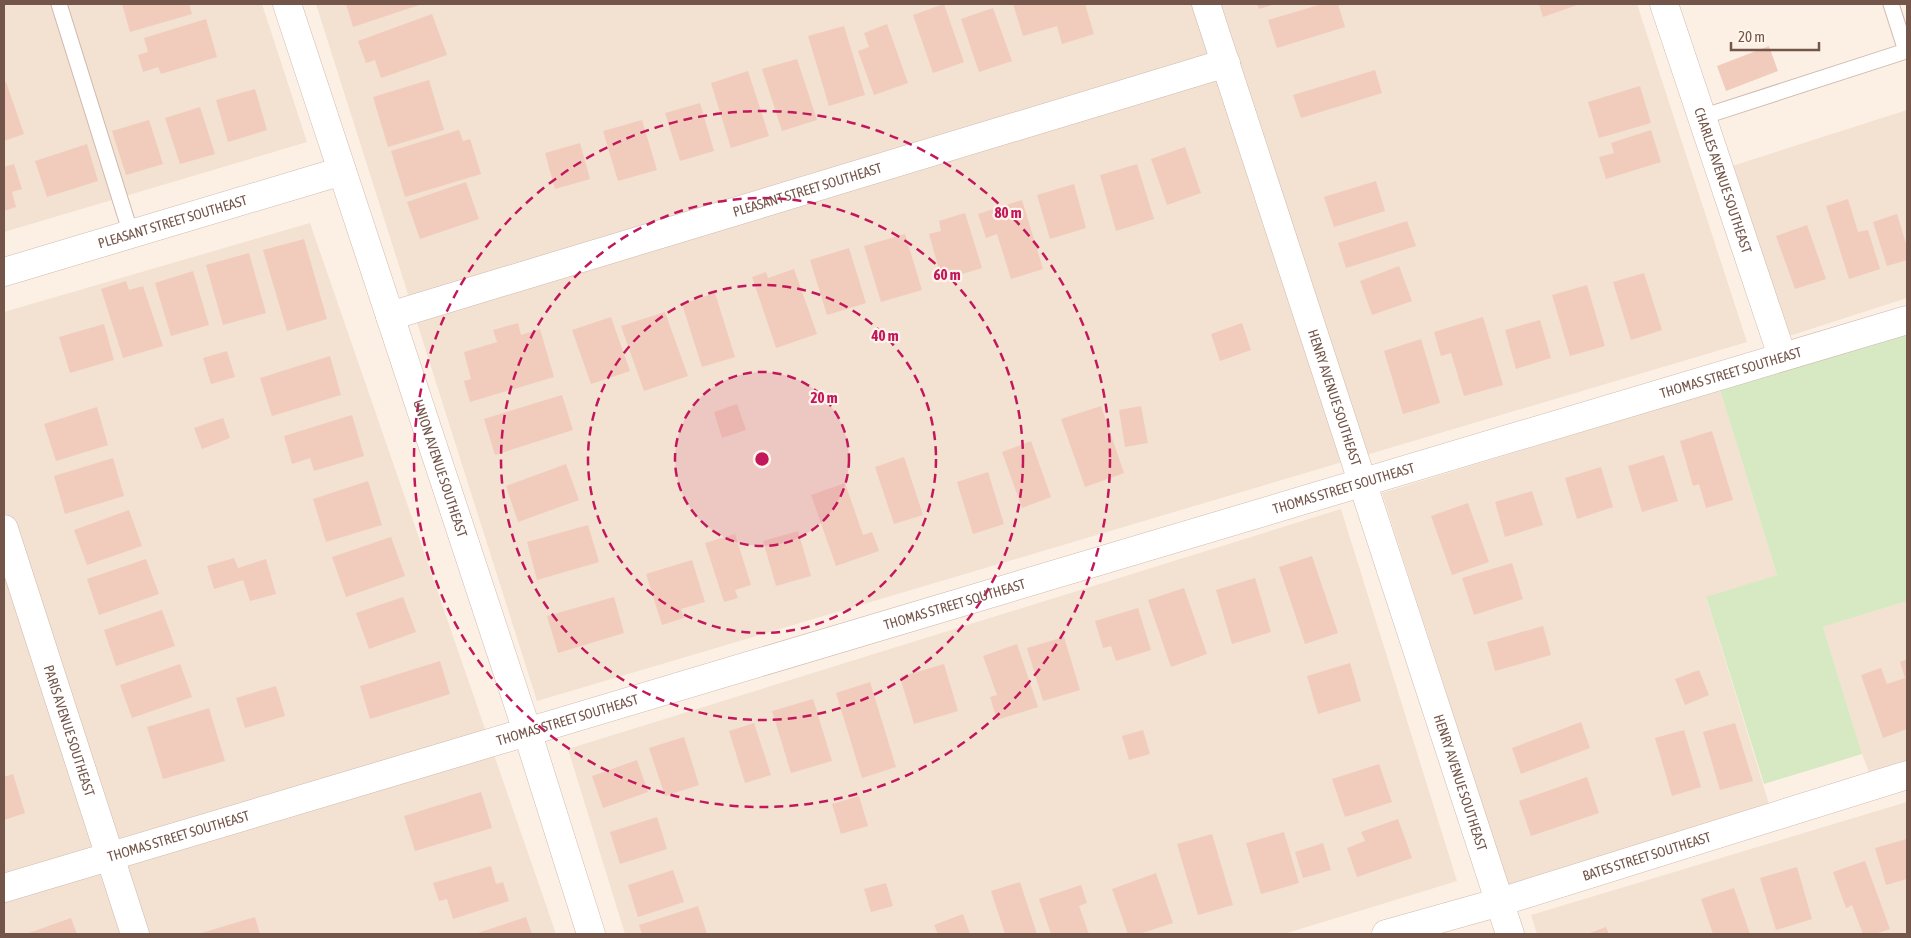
<svg xmlns="http://www.w3.org/2000/svg" width="1911" height="938" font-family="'Asap Condensed',sans-serif">
<style>
.residential{fill:#f3e1d2}
.grass{fill:#d6e9c3}
.building{fill:#f1ccbc}
.lines{fill:none;stroke-linecap:round;stroke-linejoin:round}
.service-casing{stroke:#cfb9ae;stroke-width:17}
.minor-casing{stroke:#cfb9ae;stroke-width:29}
.service{stroke:#fff;stroke-width:15}
.minor{stroke:#fff;stroke-width:28}
.ring{fill:none;stroke:#c2185b;stroke-width:2.5;stroke-dasharray:9 6}
.labels{text-anchor:middle;stroke-width:4.5;stroke-linejoin:round;paint-order:stroke}
.street-label{font-size:14px;fill:#74554a;stroke:#fff5ea}
.centre{fill:#c2185b;stroke:#fff5ea;stroke-width:2.5}
.ring-label{font-size:15px;text-anchor:middle;font-weight:bold;fill:#c2185b;stroke:#fff5ea;stroke-width:4.5;stroke-linejoin:round;paint-order:stroke}
</style>
<rect width="100%" height="100%" fill="#fcf0e4"/>
<path class="residential" d="M4 4H262L307 142 4 232Z
M316 4H1637L1747 342 537 701Z
M1907 110V298L1786 337 1732 166Z
M310 223 556 934H4V312Z
M1720 390 1777 575 1706 598 1770 807 1510 891 1382 493Z
M1341 509 1457 881 1284 934H625L568 749Z
M1907 601V768L1872 780 1862 754 1823 627Z
M1907 802V934H1537L1531 915Z"/>
<path class="grass" d="M1907 332V601L1823 627 1862 754 1764 784 1706 597 1777 575 1720 390Z"/>
<path class="building" d="M122 4H189L192 14 130 32Z
M346 4H422L353 27Z
M944 4 964 62 933 73 913 15Z
M1013 4H1085L1094 34 1062 44 1057 26 1023 36Z
M1257 4H1275L1259 9Z
M1322 4H1338L1345 27 1277 48 1268 20Z
M1539 4H1580L1543 17Z
M993 8 1012 61 979 72 961 19Z
M432 14 447 55 381 78 375 60 366 63 358 41Z
M206 19 217 57 161 74 158 67 143 72 138 55 148 52 144 38Z
M887 24 908 83 874 95 858 51 869 47 864 33Z
M844 26 865 95 829 106 808 36Z
M1769 46 1778 71 1726 91 1717 66Z
M797 59 817 120 782 131 762 69Z
M1375 70 1382 93 1301 118 1293 95Z
M748 71 769 136 731 148 711 83Z
M429 80 444 130 388 147 373 97Z
M6 82 24 134 4 141V83Z
M1640 86 1651 123 1599 138 1588 102Z
M255 89 267 130 228 142 216 100Z
M700 103 714 151 680 161 665 113Z
M200 107 215 154 180 164 165 118Z
M149 120 163 164 126 175 112 131Z
M642 120 657 170 618 181 603 131Z
M459 130 463 141 470 139 481 174 405 197 391 151Z
M1651 130 1661 162 1606 179 1599 157 1614 153 1611 143Z
M580 143 590 179 555 189 545 153Z
M87 144 98 181 47 197 35 161Z
M1185 147 1201 193 1167 205 1151 159Z
M14 164 22 189 12 192 16 207 4 211V167Z
M1137 164 1154 219 1116 231 1100 175Z
M1376 181 1385 211 1334 227 1324 197Z
M466 182 479 219 420 239 407 202Z
M1074 184 1086 228 1050 239 1037 195Z
M1848 199 1858 232 1868 230 1880 269 1849 279 1826 206Z
M1022 200 1043 269 1011 279 997 234 986 238 978 214Z
M965 213 982 268 942 280 929 234 941 231 939 221Z
M1897 214 1907 247V260L1887 266 1873 222Z
M1407 221 1416 246 1346 268 1338 243Z
M1807 225 1826 279 1795 289 1776 236Z
M905 234 922 290 881 302 864 246Z
M304 239 327 319 287 331 263 250Z
M849 248 866 303 827 315 810 260Z
M249 253 266 313 223 325 206 265Z
M1399 266 1412 301 1372 315 1360 281Z
M794 269 817 334 776 348 752 277 766 272 768 278Z
M193 271 209 325 171 336 155 283Z
M1644 273 1662 330 1631 340 1613 282Z
M126 281 129 290 143 286 163 346 123 358 101 289Z
M1587 285 1605 346 1570 356 1552 295Z
M715 293 735 357 702 367 682 304Z
M665 312 688 376 644 391 621 326Z
M611 317 630 371 591 384 572 330Z
M1483 317 1503 385 1464 396 1451 353 1441 356 1434 332Z
M1540 320 1551 358 1516 369 1505 330Z
M518 323 521 335 540 329 554 377 470 402 464 381 471 379 464 352 497 342 493 330Z
M1242 323 1251 350 1220 361 1211 334Z
M104 324 114 360 70 373 59 337Z
M1421 339 1440 403 1403 414 1384 351Z
M227 351 235 377 211 384 203 358Z
M330 356 341 395 272 416 260 378Z
M562 395 573 430 495 455 484 419Z
M737 404 746 430 722 438 714 412Z
M1101 406 1124 473 1085 487 1061 419Z
M1141 406 1148 443 1125 447 1119 410Z
M97 407 108 445 56 461 44 424Z
M352 415 364 456 314 471 310 458 292 464 284 436Z
M223 418 230 438 202 449 194 428Z
M1712 431 1733 500 1706 508 1699 484 1693 486 1680 441Z
M1031 441 1051 497 1022 508 1002 452Z
M1664 455 1678 501 1642 512 1628 466Z
M904 457 923 515 894 524 875 467Z
M113 458 124 496 65 514 54 476Z
M566 464 579 500 518 522 506 486Z
M1601 467 1613 507 1577 519 1565 478Z
M988 472 1004 524 973 534 957 482Z
M368 481 382 525 326 542 313 499Z
M845 483 863 535 872 532 879 551 836 566 811 495Z
M1532 491 1543 525 1505 537 1495 502Z
M1468 503 1489 562 1452 575 1431 516Z
M129 510 142 546 87 565 74 530Z
M588 525 599 562 537 580 527 542Z
M798 531 811 576 776 586 763 541Z
M735 534 751 585 735 590 738 598 724 602 705 543Z
M391 537 405 576 346 597 332 557Z
M1312 556 1338 633 1305 644 1279 567Z
M234 558 238 568 266 559 276 594 250 601 243 580 214 589 207 566Z
M146 559 159 594 99 615 87 579Z
M692 560 705 602 681 609 684 618 662 625 646 574Z
M1512 563 1523 599 1474 615 1462 578Z
M1255 578 1271 632 1232 644 1216 590Z
M1184 588 1207 654 1171 667 1148 600Z
M403 597 416 632 369 649 356 613Z
M614 597 624 633 558 653 547 616Z
M1138 608 1151 650 1116 661 1111 646 1103 648 1095 621Z
M162 610 175 646 116 666 104 630Z
M1543 626 1551 655 1495 671 1487 642Z
M1064 637 1080 690 1043 701 1027 648Z
M1017 644 1038 707 997 720 990 697 997 695 983 656Z
M1907 659V729L1883 738 1861 675 1881 668 1887 684 1905 678 1900 662Z
M440 661 450 694 370 719 360 686Z
M1350 663 1361 701 1318 714 1307 676Z
M180 664 192 697 132 718 120 685Z
M944 664 958 711 914 724 900 677Z
M1699 670 1709 695 1685 705 1675 679Z
M870 682 896 767 862 778 836 693Z
M276 686 285 716 245 728 236 698Z
M813 699 832 761 791 773 772 711Z
M209 708 225 761 163 779 147 727Z
M1581 722 1590 748 1521 774 1512 748Z
M754 723 771 775 745 783 729 731Z
M1735 723 1753 781 1720 790 1703 732Z
M1143 730 1150 754 1129 760 1122 736Z
M1684 730 1701 787 1672 796 1655 738Z
M684 737 699 785 665 796 649 748Z
M637 760 648 792 603 808 592 776Z
M1379 764 1392 802 1345 817 1332 779Z
M13 774 25 813 4 820V777Z
M1587 777 1599 813 1531 836 1519 801Z
M481 792 492 828 415 851 404 816Z
M859 796 868 826 841 834 832 804Z
M657 817 667 849 620 864 610 832Z
M1398 819 1412 858 1357 877 1347 848 1365 841 1361 832Z
M1284 832 1299 883 1261 894 1246 843Z
M1212 834 1233 905 1198 915 1177 844Z
M1907 839V879L1886 885 1875 848Z
M1323 843 1331 870 1303 878 1295 852Z
M1865 861 1890 929 1875 934H1863L1852 905 1846 908 1833 872Z
M491 866 496 884 503 882 509 901 453 919 447 899 439 901 433 883Z
M1797 867 1812 919 1776 930 1760 878Z
M673 870 684 902 638 917 628 885Z
M1156 873 1173 923 1139 934H1128L1112 889Z
M1020 882 1037 934H1005L991 891Z
M886 883 893 906 871 912 864 889Z
M1081 885 1087 903 1079 906 1089 934H1051L1039 899Z
M1734 888 1750 934H1713L1701 899Z
M698 906 707 934H642L639 925Z
M963 914 970 934H938L934 925Z
M255 917 260 934H198Z
M526 917 532 934H475Z
M71 918 77 934H26Z
M1606 927 1609 934H1587Z"/>
<g class="lines">
<g class="service-casing">
<path id="service" d="M59 4 131 234
M1702 117 1906 51 1891 4"/>
</g>
<g class="minor-casing">
<g id="minor">
<path id="s1" d="M287 4 527 731 591 934"/>
<path id="s2" d="M1206 4 1510 934"/>
<path id="s3" d="M1664 4 1782 356"/>
<path id="s4" d="M4 272 342 171"/>
<path id="s5" d="M390 316 1226 63"/>
<path id="s6" d="M4 529 135 934"/>
<path id="s7" d="M4 888 1907 320"/>
<path id="s8" d="M1386 934 1500 902 1907 775"/>
</g>
</g>
<use href="#service" class="service"/>
<use href="#minor" class="minor"/>
</g>
<circle cx="762" cy="459" r="87" fill="#c2185b" fill-opacity=".12"/>
<g class="ring">
<circle cx="762" cy="459" r="87"/>
<circle cx="762" cy="459" r="174"/>
<circle cx="762" cy="459" r="261"/>
<circle cx="762" cy="459" r="348"/>
</g>
<g class="labels">
<g class="street-label">
<text dy="5" stroke="none"><textPath href="#s3" startOffset="186">CHARLES AVENUE SOUTHEAST</textPath></text>
<text dy="5" stroke="none"><textPath href="#s5" startOffset="436">PLEASANT STREET SOUTHEAST</textPath></text>
<text dy="5" stroke="none"><textPath href="#s4" startOffset="176">PLEASANT STREET SOUTHEAST</textPath></text>
<text dy="5" stroke="none"><textPath href="#s7" startOffset="1802">THOMAS STREET SOUTHEAST</textPath></text>
<text dy="5" stroke="none"><textPath href="#s2" startOffset="414">HENRY AVENUE SOUTHEAST</textPath></text>
<text dy="5" stroke="none"><textPath href="#s1" startOffset="489">UNION AVENUE SOUTHEAST</textPath></text>
<text dy="5" stroke="none"><textPath href="#s7" startOffset="1398">THOMAS STREET SOUTHEAST</textPath></text>
<text dy="5" stroke="none"><textPath href="#s7" startOffset="992">THOMAS STREET SOUTHEAST</textPath></text>
<text dy="5" stroke="none"><textPath href="#s7" startOffset="588">THOMAS STREET SOUTHEAST</textPath></text>
<text dy="5" stroke="none"><textPath href="#s6" startOffset="212">PARIS AVENUE SOUTHEAST</textPath></text>
<text dy="5" stroke="none"><textPath href="#s2" startOffset="819">HENRY AVENUE SOUTHEAST</textPath></text>
<text dy="5" stroke="none"><textPath href="#s7" startOffset="182">THOMAS STREET SOUTHEAST</textPath></text>
<text dy="5" stroke="none"><textPath href="#s8" startOffset="272">BATES STREET SOUTHEAST</textPath></text>
</g>
</g>
<circle cx="762" cy="459" r="8" class="centre"/>
<g class="ring-label">
<text x="1008" y="218">80 m</text>
<text x="947" y="280">60 m</text>
<text x="885" y="341">40 m</text>
<text x="824" y="403">20 m</text>
</g>
<rect width="1911" height="938" fill="none" stroke="#74554a" stroke-width="10"/>
<path d="M1731 42v8h88v-8" fill="none" stroke="#74554a" stroke-width="2.5"/>
<text x="1738" y="42" font-size="15" fill="#74554a" stroke="#fff5ea" stroke-width="4" paint-order="stroke">20 m</text>
</svg>
